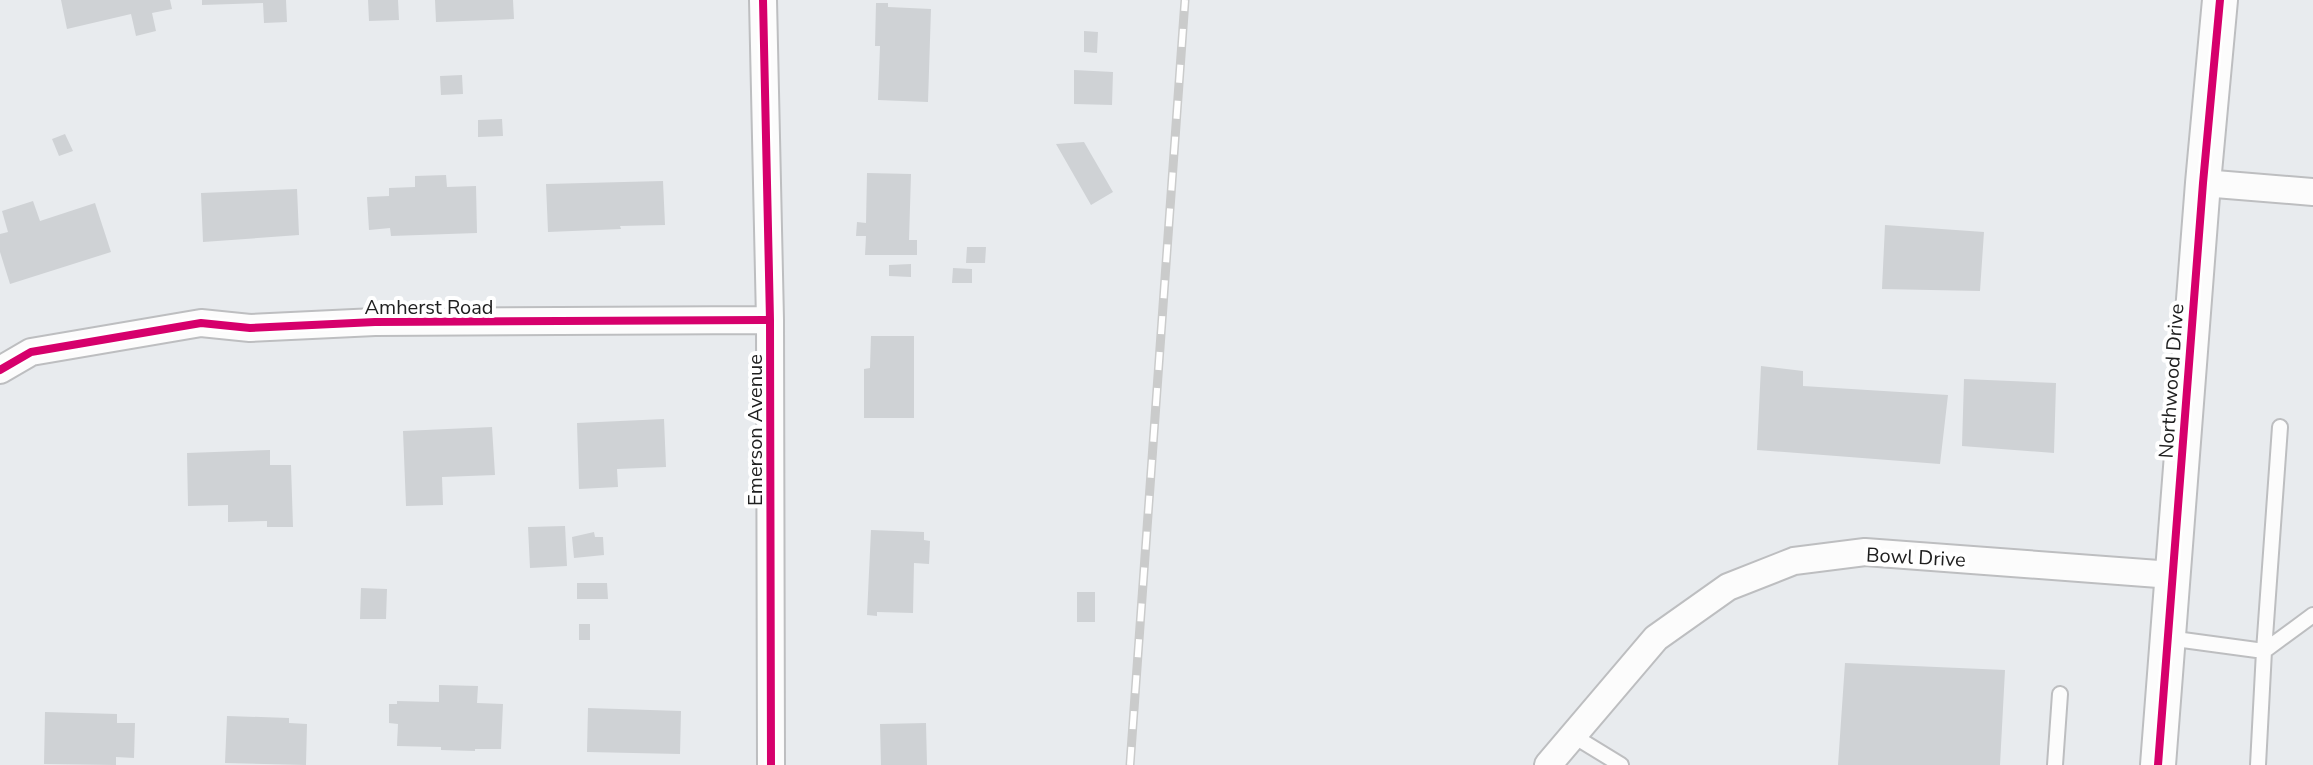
<svg xmlns="http://www.w3.org/2000/svg" width="2313" height="765" font-family="'Nunito Sans',sans-serif">
<style>
.building{fill:#cfd2d5}
.lines{fill:none;stroke-linecap:round;stroke-linejoin:round}
.service-casing{stroke:#bdbec0;stroke-width:18}
.minor-casing{stroke:#bdbec0;stroke-width:30}
.tertiary-casing{stroke:#bdbec0;stroke-width:38}
.service{stroke:#fcfcfc;stroke-width:14}
.minor{stroke:#fcfcfc;stroke-width:26}
.tertiary{stroke:#fcfcfc;stroke-width:34}
.rail-casing{stroke:#cacbcb;stroke-width:9}
.rail{stroke:#fff;stroke-width:6;stroke-dasharray:18;stroke-linecap:butt}
.cycleway-casing{stroke:#fff;stroke-width:13}
.cycleway{stroke:#d6006c;stroke-width:8}
.labels{text-anchor:middle;stroke-width:8;stroke-linejoin:round;paint-order:stroke}
.street-label{font-size:20px;fill:#202020;stroke:#fff}
</style>
<rect width="100%" height="100%" fill="#e8ebee"/>
<path class="building" d="M61 0H170L172 9 152 13 156 31 136 36 131 14 67 29Z
M202 0H286L287 22 264 23 263 3 202 5Z
M368 0H398L399 20 369 21Z
M435 0H513L514 19 436 22Z
M876 3H888V7L931 9 928 102 878 100 880 46H875Z
M1084 31 1098 32 1097 53 1084 52Z
M1074 70 1113 72 1112 105 1074 104Z
M462 75 463 94 441 95 440 76Z
M502 119 503 136 478 137V120Z
M65 134 73 151 59 156 52 139Z
M1084 142 1113 192 1091 205 1056 144Z
M867 173 911 174 909 240H917V255H865L866 236H856L857 222 866 223Z
M446 175 447 187 476 186 477 233 391 236 390 228 369 230 367 197 389 196V188L415 187V176Z
M663 181 665 225 620 226 621 229 548 232 546 184Z
M297 189 299 235 203 242 201 193Z
M33 201 40 221 95 203 111 252 10 284 0 252V234L8 232 2 211Z
M1885 225 1984 232 1980 291 1882 289Z
M967 247H986L985 263H966Z
M911 264V277L889 276V265Z
M953 268 972 269V283H952Z
M871 336H914V418H864V369L870 368Z
M1761 366 1803 371V386L1948 395 1940 464 1757 450Z
M1964 379 2056 383 2054 453 1962 446Z
M664 419 666 467 617 469 618 487 579 489 577 423Z
M492 427 495 475 442 477 443 505 406 506 403 431Z
M270 450V465H291L293 527H267V521L228 522V505L188 506 187 453Z
M565 526 567 566 530 568 528 527Z
M871 530 924 532V540L930 541 929 564 914 563 913 613 877 612V616L867 615Z
M594 532 595 537H603L604 555 574 558 572 537Z
M577 583H607L608 599H577Z
M361 588 387 589 386 619H360Z
M1077 592H1095V622H1077Z
M579 624H590V640H579Z
M1845 663 2005 670 2000 765H1838Z
M439 685 478 686 477 703 503 704 501 749H475V751L441 750V747L397 746 398 724 389 723V704H397V701L439 702Z
M588 708 681 711 680 754 587 752Z
M45 712 117 714V723H135L134 758 116 757V765L44 764Z
M227 716 289 718V723L307 724 306 765 225 763Z
M926 723 927 765H881L880 724Z"/>
<g class="lines">
<g class="service-casing">
<path id="service" d="M2168 638 2264 651 2258 765
M2264 651 2280 427
M2264 651 2313 615
M1572 735 1621 765
M2055 765 2060 694"/>
</g>
<g class="minor-casing">
<path id="minor" d="M763 0 770 320 771 765
M2203 183 2313 192
M0 370 31 352 201 323 250 328 375 322 770 320
M1548 765 1656 638 1728 587 1794 561 1865 552 2172 575"/>
</g>
<g class="tertiary-casing">
<path id="tertiary" d="M2158 765 2203 183 2220 0"/>
</g>
<use href="#service" class="service"/>
<use href="#minor" class="minor"/>
<use href="#tertiary" class="tertiary"/>
<g class="rail-casing">
<path id="rail" d="M1130 765 1185 0"/>
</g>
<use href="#rail" class="rail"/>
<g class="cycleway-casing">
<path id="cycleway" d="M763 0 770 320 771 765
M0 370 31 352 201 323 250 328 375 322 770 320
M2158 765 2203 183 2220 0"/>
</g>
<use href="#cycleway" class="cycleway"/>
</g>
<g class="labels">
<g class="street-label">
<text x="429" y="314">Amherst Road</text>
<text transform="translate(2171 381) rotate(-86)" y="7">Northwood Drive</text>
<text transform="translate(755 430) rotate(-90)" y="7">Emerson Avenue</text>
<text transform="translate(1916 557) rotate(3)" y="7">Bowl Drive</text>
</g>
</g>
</svg>
